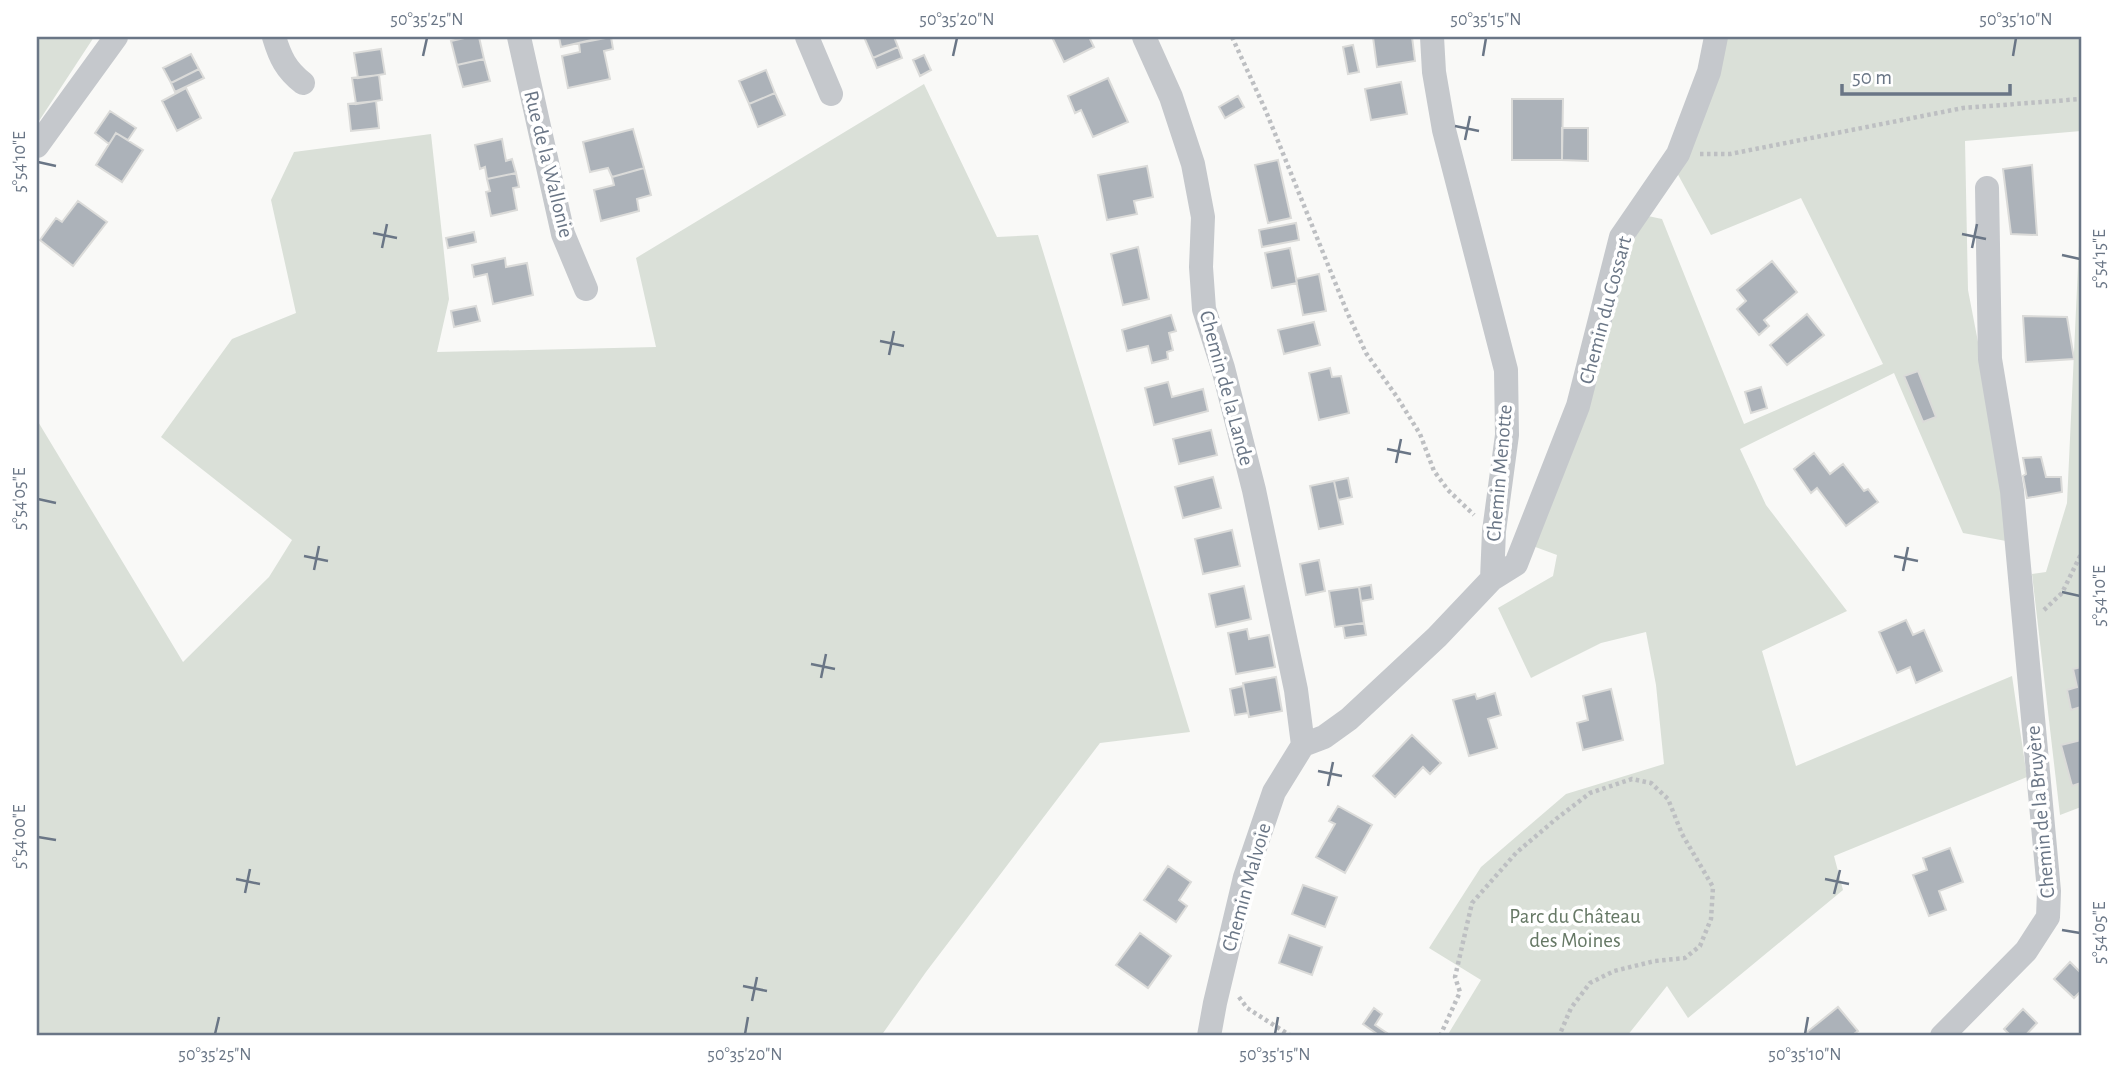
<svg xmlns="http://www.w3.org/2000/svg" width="2118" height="1073" font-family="'Alegreya Sans',sans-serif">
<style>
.green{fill:#dae0d8}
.building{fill:#acb2b9;stroke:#dbdbd9;stroke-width:2}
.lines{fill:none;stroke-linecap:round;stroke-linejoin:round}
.path{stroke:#bdbfc2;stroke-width:4.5;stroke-dasharray:3.5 3.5;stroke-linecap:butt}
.minor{stroke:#c5c8cc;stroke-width:24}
.ticks{fill:none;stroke:#6a7686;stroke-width:2.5}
.labels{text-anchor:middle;stroke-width:7;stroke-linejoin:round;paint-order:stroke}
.street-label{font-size:21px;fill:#6a7686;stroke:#fff}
.park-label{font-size:21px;fill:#667865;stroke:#fff}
.neatline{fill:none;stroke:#6a7686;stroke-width:2.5}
.ticks-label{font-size:18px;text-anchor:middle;fill:#6a7686}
</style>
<rect width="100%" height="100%" fill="#f9f9f7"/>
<path class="green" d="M37 37H94L37 124Z
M1727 37H2081V131L1965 141 1968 290 2009 503 2006 541 1963 533 1894 373 1740 449 1766 505 1847 611 1762 651 1796 766 2012 676 2027 777 1834 856 1843 890 1688 1018 1667 986 1627 1036H1447L1481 980 1429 948 1481 867 1566 794 1664 764 1656 685 1646 632 1601 643 1531 678 1498 608 1553 576 1557 555 1530 545 1581 417 1636 235 1648 216 1662 219 1744 424 1883 364 1801 198 1711 235 1676 171Z
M924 84 997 237 1038 235 1190 732 1100 743 926 972 881 1036H37V420L183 662 269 577 292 540 161 437 232 339 296 313 271 200 294 152 431 134 449 299 437 352 656 347 636 258Z
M2081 202V807L2060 815 2032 574 2046 572 2067 503Z"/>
<path class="building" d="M469 37H479L484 59 457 65 451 41Z
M559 37H600V38L561 47Z
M611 37 613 49 604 51 610 79 568 88 562 56 580 52 579 43Z
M864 37H894L898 47 873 58Z
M1052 37H1089L1094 47 1064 62Z
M1373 37H1412L1415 61 1377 67Z
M1353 45 1359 72 1348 74 1343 47Z
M898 47 902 58 877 68 873 58Z
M381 49 385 74 358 78 354 53Z
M191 54 199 69 171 83 163 68Z
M924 55 931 70 920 76 913 60Z
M484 59 490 81 463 87 457 65Z
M199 69 204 78 175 92 171 83Z
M766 70 775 93 749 104 739 81Z
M379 75 382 100 356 104 352 78Z
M1108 78 1128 122 1093 137 1081 110 1075 113 1068 96Z
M1401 82 1407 114 1371 120 1365 89Z
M186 88 201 118 177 131 162 101Z
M775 93 785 115 758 127 749 104Z
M1238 96 1244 107 1225 118 1219 107Z
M1512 99H1563L1562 160H1512Z
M376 101 379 128 351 131 348 104Z
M110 111 136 128 128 140 116 133 109 144 95 133Z
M1562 128H1588V161L1562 160Z
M633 129 644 168 612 177 608 168 590 172 583 142Z
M116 133 143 150 122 182 96 165Z
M502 139 506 161 512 159 516 173 487 179 485 167 480 169 475 145Z
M1278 160 1291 218 1268 223 1255 165Z
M2032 165 2037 235 2011 234 2003 169Z
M1147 166 1153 197 1134 201 1137 214 1107 220 1098 175Z
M644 168 651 195 637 199 639 211 601 221 594 190 614 185 612 177Z
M516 173 519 187 513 188 517 210 491 216 486 192 490 191 487 179Z
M78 201 107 222 73 266 40 240 56 218 62 222Z
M1296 223 1299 240 1262 247 1259 230Z
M474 232 476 242 448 248 446 238Z
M1138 247 1149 299 1123 305 1111 254Z
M1290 248 1297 283 1272 288 1265 253Z
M505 258 506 267 527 263 533 295 493 304 487 274 474 277 472 265Z
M1772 261 1797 292 1764 320 1769 326 1759 335 1737 309 1746 301 1737 290Z
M1319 274 1326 311 1303 315 1296 279Z
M476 306 480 321 454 327 451 311Z
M1807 314 1824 335 1787 365 1770 345Z
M1171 315 1176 331 1169 333 1173 350 1167 352 1168 359 1152 363 1148 346 1127 351 1122 330Z
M2023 316 2067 317 2074 359 2026 362Z
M1314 322 1320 345 1284 354 1278 330Z
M1330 368 1332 377 1341 376 1349 413 1319 420 1309 373Z
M1918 371 1936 417 1923 422 1904 376Z
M1168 382 1172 397 1203 389 1208 411 1154 425 1145 388Z
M1761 387 1767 408 1751 413 1745 392Z
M1211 430 1217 455 1179 464 1173 439Z
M1814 453 1830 474 1843 464 1864 491 1868 489 1878 502 1846 526 1817 488 1811 493 1794 469Z
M2041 457 2046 477H2061L2062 492 2027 498 2023 476 2026 474 2023 458Z
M1213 477 1221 508 1183 518 1175 487Z
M1348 478 1352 497 1338 500 1334 481Z
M1334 481 1343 524 1319 529 1310 486Z
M1232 530 1240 566 1203 574 1195 539Z
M1319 560 1325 591 1306 595 1300 564Z
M1371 585 1373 599 1361 601 1359 587Z
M1244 586 1251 619 1216 627 1209 594Z
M1359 587 1364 623 1335 627 1329 591Z
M1906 620 1913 635 1924 630 1942 671 1916 683 1910 667 1897 673 1879 632Z
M1364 623 1366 635 1345 638 1343 626Z
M1247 629 1249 639 1269 635 1275 667 1236 674 1228 633Z
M2081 667V707L2071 710 2067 690 2077 687 2073 669Z
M1276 677 1282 711 1249 717 1243 683Z
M1243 686 1248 713 1235 715 1230 689Z
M1611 689 1623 740 1583 750 1577 723 1588 720 1583 696Z
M1495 693 1501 715 1488 719 1497 748 1469 756 1453 700 1475 694 1477 699Z
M1412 735 1441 763 1430 774 1423 767 1395 797 1373 776Z
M2081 740V783L2072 786 2061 745Z
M1338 806 1372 825 1345 873 1316 857 1335 824 1329 821Z
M1950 848 1963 882 1939 891 1946 910 1929 916 1913 875 1927 870 1923 858Z
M1168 866 1191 882 1179 900 1187 906 1176 922 1144 900Z
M1303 885 1337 897 1325 927 1292 914Z
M1140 933 1171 956 1148 988 1116 965Z
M1289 935 1322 947 1312 975 1279 963Z
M2070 962 2081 973V991L2074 998 2054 979Z
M1838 1007 1858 1031 1851 1036H1811L1807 1032Z
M1374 1008 1382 1014 1375 1025 1387 1033 1385 1036H1380L1363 1024Z
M2023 1009 2037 1023 2025 1036H2011L2004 1029Z"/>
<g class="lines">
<path class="path" d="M1232 37 1265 109 1347 312 1366 353 1397 397 1420 434 1434 471 1448 490 1474 515
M1700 154H1730L1963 108 2081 99
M2044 610 2062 593 2081 554
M1239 997 1247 1008 1291 1036
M1440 1036 1460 992 1455 977 1472 903 1516 853 1556 819 1590 793 1632 779 1651 783 1668 799 1682 834 1713 887 1711 919 1700 946 1685 958 1655 961 1614 971 1590 983 1571 1008 1559 1036"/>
<path class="minor" d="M274 37C280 57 286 70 303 83
M519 37 563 234 586 289
M807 37 831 94
M1144 37 1171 97 1193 164 1203 217 1201 267 1204 309 1223 368 1254 490 1296 690 1303 745
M1432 37 1434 72 1444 130 1506 370 1507 435 1494 531 1492 579
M37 146 116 37
M1303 745 1324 737 1349 719 1437 637 1492 579 1516 564 1578 406 1621 237 1678 154 1709 72 1716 37
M1209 1036 1215 1003 1245 877 1274 792 1303 745
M1942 1036 2026 951 2048 917 2049 891 2012 491 1990 359 1987 188"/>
</g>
<path class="ticks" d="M423 56 427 38M953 56 957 38M1483 56 1486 38M2013 56 2016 38M1455 126 1479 131M1465 140 1470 116M38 162 56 166M373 233 397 238M1962 234 1986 239M382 248 387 224M1972 248 1977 224M2062 255 2080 259M880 341 904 346M889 355 894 331M1387 449 1411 454M1396 463 1401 439M38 499 56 503M304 556 328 561M1894 556 1918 561M314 570 319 546M1903 571 1908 547M2062 592 2080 596M811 664 835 669M821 678 826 654M1318 771 1342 776M1328 786 1333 762M38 837 56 840M236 879 260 884M1825 879 1849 884M245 893 250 869M1834 894 1840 870M2062 930 2080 933M743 986 767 991M752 1001 757 977M215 1034 219 1017M745 1034 748 1017M1275 1034 1278 1017M1805 1034 1808 1017"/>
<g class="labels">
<g class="street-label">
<text transform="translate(549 164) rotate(76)" y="7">Rue de la Wallonie</text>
<text transform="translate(1605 310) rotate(-75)" y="7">Chemin du Cossart</text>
<text transform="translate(1227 388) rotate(75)" y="7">Chemin de la Lande</text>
<text transform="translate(1499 473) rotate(-85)" y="7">Chemin Menotte</text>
<text transform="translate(2040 812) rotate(-95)" y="7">Chemin de la Bruyère</text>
<text transform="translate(1246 887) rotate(-74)" y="7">Chemin Malvoie</text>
</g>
<g class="park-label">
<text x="1575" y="923">Parc du Château<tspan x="1575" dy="24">des Moines</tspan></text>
</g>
</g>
<rect width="2118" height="1073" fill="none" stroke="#ffffff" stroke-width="77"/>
<path d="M1842 84v10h168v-10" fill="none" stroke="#6a7686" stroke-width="3.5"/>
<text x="1852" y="84" font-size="21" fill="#6a7686" stroke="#ffffff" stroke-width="5" paint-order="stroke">50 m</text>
<rect x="38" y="38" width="2042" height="996" class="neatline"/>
<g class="ticks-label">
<text x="427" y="25">50°35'25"N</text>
<text x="957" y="25">50°35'20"N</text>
<text x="1486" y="25">50°35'15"N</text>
<text x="2016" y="25">50°35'10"N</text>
<text transform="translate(19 162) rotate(-90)" y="6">5°54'10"E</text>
<text transform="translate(2099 259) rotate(-90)" y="6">5°54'15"E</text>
<text transform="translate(19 499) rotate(-90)" y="6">5°54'05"E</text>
<text transform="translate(2099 596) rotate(-90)" y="6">5°54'10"E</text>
<text transform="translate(19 837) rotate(-90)" y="6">5°54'00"E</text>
<text transform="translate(2099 933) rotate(-90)" y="6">5°54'05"E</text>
<text x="215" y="1060">50°35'25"N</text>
<text x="745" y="1060">50°35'20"N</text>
<text x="1275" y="1060">50°35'15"N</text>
<text x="1805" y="1060">50°35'10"N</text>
</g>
</svg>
